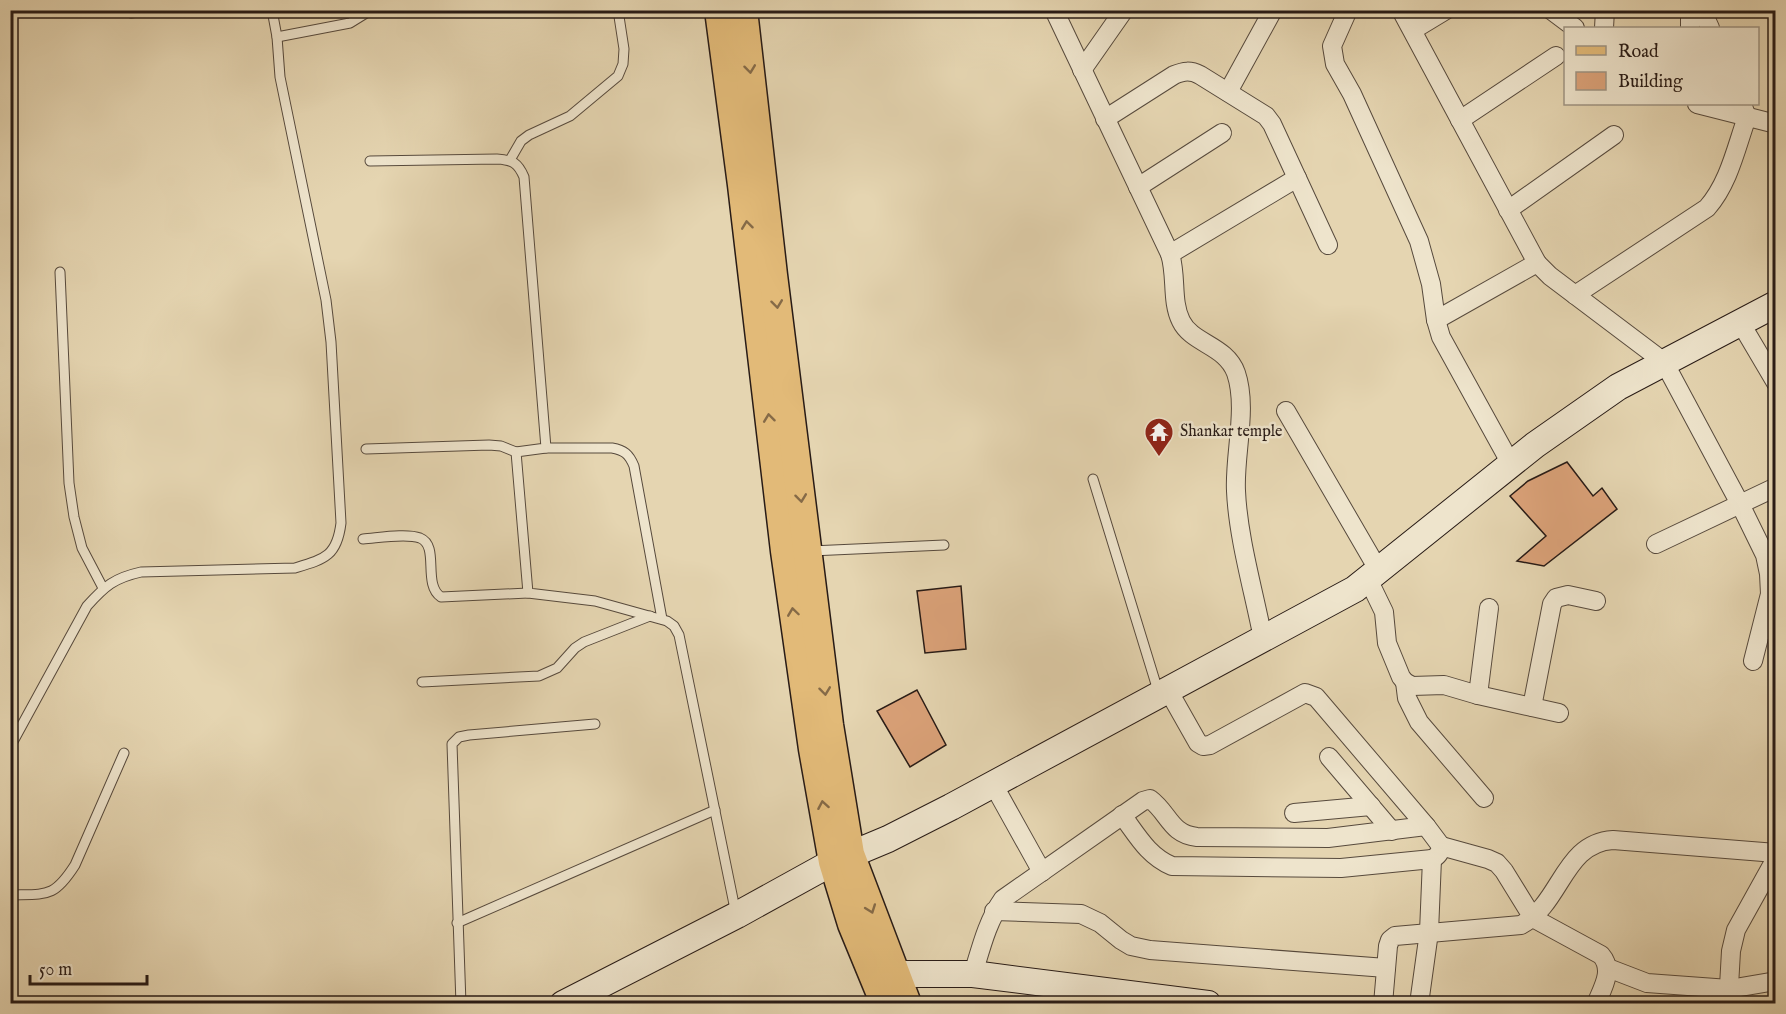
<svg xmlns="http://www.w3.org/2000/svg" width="1786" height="1014" font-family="'IM FELL English',serif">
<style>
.building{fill:#dba279;stroke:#281b16;stroke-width:1.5}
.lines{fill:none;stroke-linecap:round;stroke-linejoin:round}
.lane-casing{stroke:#574a3d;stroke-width:11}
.street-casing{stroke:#574a3d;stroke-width:20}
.secondary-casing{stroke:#281b16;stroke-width:28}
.primary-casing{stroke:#281b16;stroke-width:31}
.lane{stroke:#eee4cc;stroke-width:9}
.street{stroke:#eee4cc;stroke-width:18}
.secondary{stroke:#eee4cc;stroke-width:26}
.primary{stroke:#e2ba78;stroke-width:28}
.oneway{stroke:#856a47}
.labels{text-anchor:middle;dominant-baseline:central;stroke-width:5;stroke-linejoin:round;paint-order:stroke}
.poi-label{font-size:16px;fill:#281b16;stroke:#eee4cc;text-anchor:start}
</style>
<rect width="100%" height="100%" fill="#e5d5b1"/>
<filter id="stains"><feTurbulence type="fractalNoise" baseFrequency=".00333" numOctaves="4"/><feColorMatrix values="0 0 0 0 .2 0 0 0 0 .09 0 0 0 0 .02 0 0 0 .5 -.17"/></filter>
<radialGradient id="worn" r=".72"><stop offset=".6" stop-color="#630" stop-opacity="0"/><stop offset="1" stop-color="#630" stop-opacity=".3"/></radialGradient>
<g class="building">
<polygon points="1567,462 1593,496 1602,488 1617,509 1544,566 1517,561 1546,536 1510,496 1528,481"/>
<polygon points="961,586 966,649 925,653 917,591"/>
<polygon points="917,690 946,745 910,767 877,711"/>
</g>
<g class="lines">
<g class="lane-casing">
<g id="lane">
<polyline points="810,10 823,10"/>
<polyline points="131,13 151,10"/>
<polyline points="277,37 350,23 371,10"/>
<polyline points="510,160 521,141 529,135 570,116 618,76 623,64 624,49 618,10"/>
<path d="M370,161L497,159C513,160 518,163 524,177L546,448L516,452L528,593L595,601L667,621L674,626L679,635L736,914"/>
<polyline points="60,272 69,483 74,517 82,548 103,588"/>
<path d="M546,448H612C624,450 629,454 634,466L662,619"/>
<polyline points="366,449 489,445 501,446 516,452"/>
<polyline points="1093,479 1159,694"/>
<path d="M363,539C378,538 406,533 420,538C440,546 422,584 441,597L528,593"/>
<polyline points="811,551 944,545"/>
<polyline points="422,682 539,676 557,668 575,648 584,642 650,616"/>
<path d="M10,747L87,606C105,586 114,578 141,572L295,568C325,559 337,556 341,523L331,342L326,300L280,77L277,37L272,10"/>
<path d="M10,895C47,894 54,898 75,865L124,753"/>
<polyline points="457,923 715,810"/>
<polyline points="461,1004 452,744 459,737 469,735 595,724"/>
</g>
</g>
<g class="street-casing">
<g id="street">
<path d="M1054,10L1170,254C1177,276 1171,301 1181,321C1192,344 1226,345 1236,373C1248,408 1234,455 1236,491C1238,538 1254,592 1263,639"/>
<polyline points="1348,10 1332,46 1335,64 1352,94 1419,241 1431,284 1436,320 1441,337 1511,464"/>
<polyline points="1401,10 1537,263"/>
<polyline points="1551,10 1575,28"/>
<polyline points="1690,10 1690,28"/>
<polyline points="1702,10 1710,28"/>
<polyline points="1604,28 1605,10"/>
<polyline points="1413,30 1446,10"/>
<polyline points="1082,70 1124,10"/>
<polyline points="1228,92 1273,10"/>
<polyline points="1697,104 1776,124"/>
<path d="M1105,119L1174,75C1184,71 1190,70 1200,75L1266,116L1272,124L1328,245"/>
<polyline points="1460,120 1556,56"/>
<polyline points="1138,187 1222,133"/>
<polyline points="1508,210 1614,135"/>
<polyline points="1170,254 1297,178"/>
<path d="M1575,295L1707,208C1729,183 1736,148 1747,117L1742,104"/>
<polyline points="1436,320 1537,263 1550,276 1664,362 1739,502 1765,555 1769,574 1770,594 1753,661"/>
<polyline points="1740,322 1776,383"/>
<polyline points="1286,411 1379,571"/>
<polyline points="1656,544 1776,487"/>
<polyline points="1368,579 1384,612 1387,643 1401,677 1405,682 1412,686 1444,685 1478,695 1559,713"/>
<polyline points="1405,682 1407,698 1419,722 1484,798"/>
<polyline points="1478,695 1489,608"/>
<polyline points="1532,707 1552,604 1556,598 1568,595 1596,601"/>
<polyline points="1329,757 1392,831"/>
<polyline points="993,784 1042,872"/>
<polyline points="1294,813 1371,806"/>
<path d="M1122,815C1137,835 1148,856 1172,866L1341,868L1432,859C1438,856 1440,853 1441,846L1426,826L1316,697L1305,693L1210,745L1203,746L1198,743L1168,690"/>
<path d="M1441,846L1488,859L1497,863L1504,871L1533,918L1601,955C1614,970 1603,987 1596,1004"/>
<polyline points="994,911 1081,914 1100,923 1121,940 1131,946 1150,950 1386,968"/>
<polyline points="1608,968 1647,983 1729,989 1776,981"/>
<path d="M973,974C981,948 987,922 1003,899L1143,801L1150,799C1169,813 1170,834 1197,837L1328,838L1426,826"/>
<path d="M1383,1004L1388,946L1390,940L1395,936L1521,925C1562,903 1563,843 1613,840L1776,853"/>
<polyline points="1419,1004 1429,932 1432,859"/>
<polyline points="1728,1004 1731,951 1736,930 1776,858"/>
</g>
</g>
<g class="secondary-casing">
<g id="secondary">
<polyline points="876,974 973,974 1208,1004"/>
<polyline points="563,1004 737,915 833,862 888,839 951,807 1355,589 1535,445 1618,387 1776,304"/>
</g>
</g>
<g class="primary-casing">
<g id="primary">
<polyline points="719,10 742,185 785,551 813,749 833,862 852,924 885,1004"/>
<polyline points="743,10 773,275 829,725 850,854 907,1004"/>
</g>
</g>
<use href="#lane" class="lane"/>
<use href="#street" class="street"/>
<use href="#secondary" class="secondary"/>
<use href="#primary" class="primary"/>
</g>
<defs><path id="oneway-chevron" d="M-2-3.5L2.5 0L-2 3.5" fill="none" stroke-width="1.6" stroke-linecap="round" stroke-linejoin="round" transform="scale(1.5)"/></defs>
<g class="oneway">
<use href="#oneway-chevron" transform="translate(750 69) rotate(83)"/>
<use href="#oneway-chevron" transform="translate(747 225) rotate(-97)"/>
<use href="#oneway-chevron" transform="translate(777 304) rotate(83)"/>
<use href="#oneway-chevron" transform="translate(769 418) rotate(-97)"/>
<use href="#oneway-chevron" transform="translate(801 498) rotate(83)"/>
<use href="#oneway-chevron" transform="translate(793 612) rotate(-98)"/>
<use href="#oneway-chevron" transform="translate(825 691) rotate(83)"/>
<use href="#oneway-chevron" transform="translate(823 805) rotate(-100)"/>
<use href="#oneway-chevron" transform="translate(871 909) rotate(70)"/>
</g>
<defs>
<g id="temple-pin" transform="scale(1.5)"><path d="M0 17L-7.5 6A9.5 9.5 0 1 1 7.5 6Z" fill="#8f2418" stroke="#eee4cc"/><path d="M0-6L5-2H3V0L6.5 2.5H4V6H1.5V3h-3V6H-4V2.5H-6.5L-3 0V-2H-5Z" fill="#fff"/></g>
</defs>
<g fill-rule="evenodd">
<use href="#temple-pin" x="1159" y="432"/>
</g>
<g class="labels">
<g class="poi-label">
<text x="1180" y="432">Shankar temple</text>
</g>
</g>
<rect width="1786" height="1014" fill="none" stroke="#e5d5b1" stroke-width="36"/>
<rect x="12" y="12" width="1762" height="990" fill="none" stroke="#281b16" stroke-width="3"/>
<rect x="18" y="18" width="1750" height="978" fill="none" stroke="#281b16" stroke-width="1.5"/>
<rect x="1564" y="27" width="195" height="78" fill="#eee4cc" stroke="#9f9483" stroke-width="1.5"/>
<rect x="1576" y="46" width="30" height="9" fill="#e2ba78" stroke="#9f9483" stroke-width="1.5"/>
<text x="1618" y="57" font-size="18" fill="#281b16">Road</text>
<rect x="1576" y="72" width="30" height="18" fill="#dba279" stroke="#9f9483" stroke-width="1.5"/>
<text x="1618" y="87" font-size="18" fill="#281b16">Building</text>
<path d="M30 975v9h117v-9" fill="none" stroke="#281b16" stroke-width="3"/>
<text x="39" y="975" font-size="18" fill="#281b16" stroke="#eee4cc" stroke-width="4.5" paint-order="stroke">50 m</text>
<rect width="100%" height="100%" filter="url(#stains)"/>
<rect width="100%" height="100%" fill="url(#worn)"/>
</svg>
